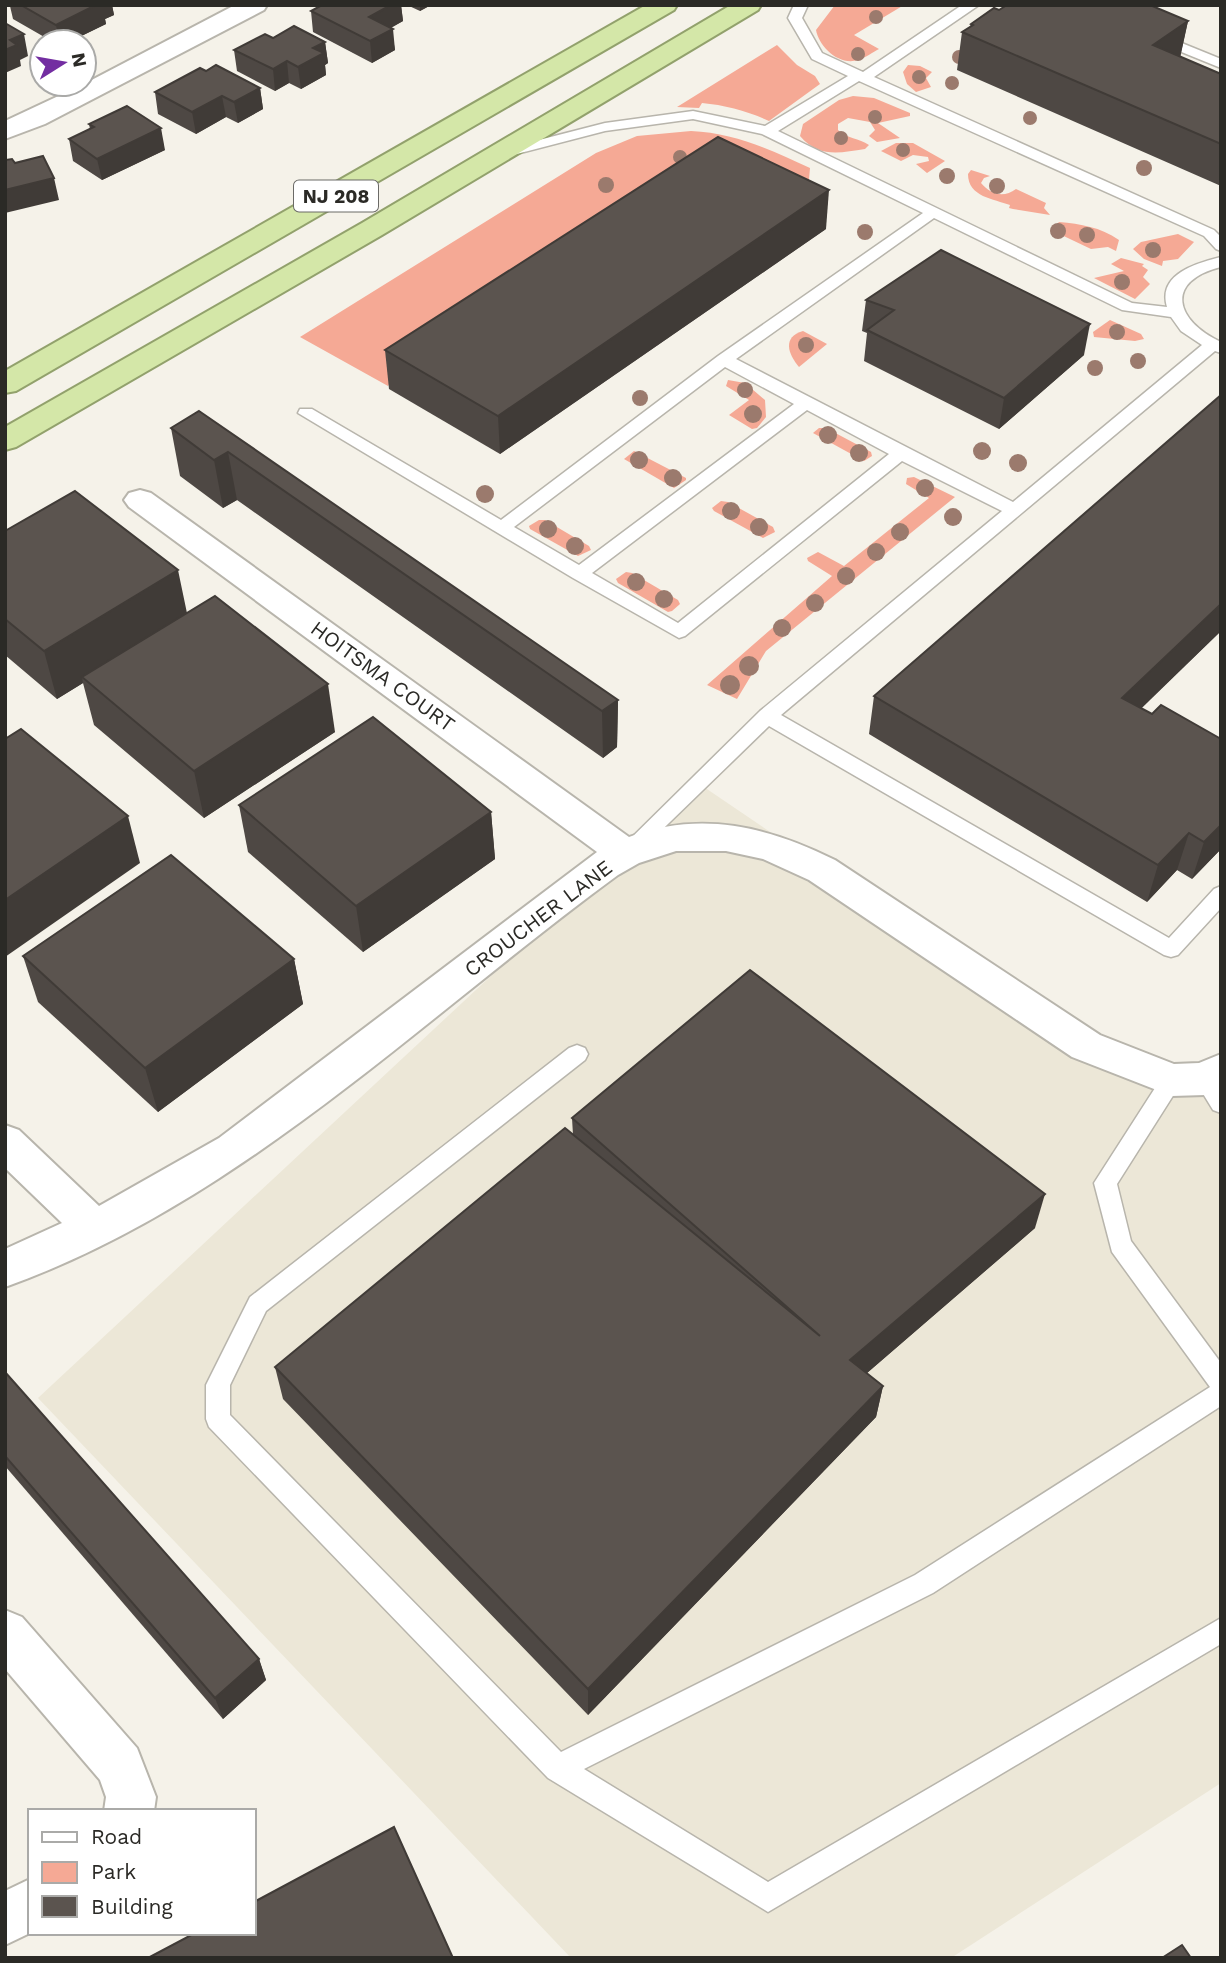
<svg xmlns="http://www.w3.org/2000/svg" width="1226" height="1963" font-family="'Work Sans',sans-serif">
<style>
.built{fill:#ece7d7}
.green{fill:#f5a995}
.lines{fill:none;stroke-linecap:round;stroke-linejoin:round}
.service-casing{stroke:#b8b5ac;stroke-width:3}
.minor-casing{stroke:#b8b5ac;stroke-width:4}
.trunk-casing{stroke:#92a16c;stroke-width:4}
.service{fill:#fff;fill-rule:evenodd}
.minor{fill:#fff;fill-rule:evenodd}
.trunk{fill:#d4e7a8;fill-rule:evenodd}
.tree{fill:#9b7a6d}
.wall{fill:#4e4844}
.shaded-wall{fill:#403b37}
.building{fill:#5b544f;stroke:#403b37;stroke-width:2}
.labels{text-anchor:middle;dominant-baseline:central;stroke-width:7;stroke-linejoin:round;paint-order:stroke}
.shield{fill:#fff;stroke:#6b6a67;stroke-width:2}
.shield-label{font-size:19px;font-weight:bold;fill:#2b2a26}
.street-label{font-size:21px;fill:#2b2a26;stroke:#fff}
</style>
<rect width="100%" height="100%" fill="#f5f2e9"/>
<polygon class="built" points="698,783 1086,1046 1172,1080 1221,1062 1221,1783 951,1958 571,1958 38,1398"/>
<g class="green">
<path d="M835,5H904L854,35L879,49C873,52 865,58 858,60C839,66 819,47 816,30Z"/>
<path d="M777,45L797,65L815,76L820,84L769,121C750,112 725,105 702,103L699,108L677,107Z"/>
<polygon points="908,65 920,66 932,72 926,78 931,87 916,92 907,84 903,72"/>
<path d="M853,96L874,98L910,113V116L878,123L900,138L877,142L869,136L875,130L870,122L848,118L838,124V130C847,139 859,138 869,145L865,149C839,153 819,158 800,136L803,124L839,100Z"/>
<path d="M691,131C735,133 771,150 810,168L808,191L395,373L388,386L300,337L596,153L637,136Z"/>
<polygon points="896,143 913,143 945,161 927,173 916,164 929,161 928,157 913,155 901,161 881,151"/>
<path d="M971,170L990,176L984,178L981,183C991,195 1004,198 1016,189L1046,203L1044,208L1050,215L1013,209L1009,208L1010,205C994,199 968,197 968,174Z"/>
<path d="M1059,222C1081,224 1100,227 1119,240L1116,251L1108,247L1091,249L1051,230Z"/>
<polygon points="1178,234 1194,242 1178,259 1163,261 1162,266 1144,259 1133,249 1141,242"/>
<polygon points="1121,258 1144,264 1142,266 1148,270 1143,277 1150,284 1135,299 1094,278 1124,271 1111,264"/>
<polygon points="1110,320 1141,334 1144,339 1135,341 1094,337 1093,332"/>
<path d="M803,331L827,344L799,367C788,354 782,337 803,331Z"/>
<polygon points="728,380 745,383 765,400 766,417 757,428 752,429 729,415 749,400 726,386"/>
<polygon points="819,428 826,428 871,452 872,456 864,461 813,433"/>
<polygon points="634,451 686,478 686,480 674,488 624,459"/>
<polygon points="914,477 955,497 766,651 737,699 707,685 832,576 808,561 807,558 818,552 844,566 929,498 906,484 907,478"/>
<polygon points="721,501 728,502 773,527 775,532 763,538 714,511 712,508"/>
<polygon points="539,520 545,520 589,546 591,550 578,556 530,529 529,526"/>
<polygon points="626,572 632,573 678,600 680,604 672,611 668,612 618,583 616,579"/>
</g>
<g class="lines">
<g class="service-casing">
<g id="service">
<path d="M794,5H808L802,18L822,53L863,72L962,5H979L874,77L1214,230L1221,237V251L1216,249L1204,236L859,81L778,131L1132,303L1167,307C1157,274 1197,263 1221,257V267C1164,281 1175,321 1221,342V353L1215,351L781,715L1169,938L1214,889L1221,886V908L1178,955L1171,957L1164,955L769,726L636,855L629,858L622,855L619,850L760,711L1002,511L902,461L685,636L679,638L573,578L298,413L300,409H312L501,520L718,356L923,213L762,134L693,119L605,131L501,158L494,154L496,151L605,123L693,111L765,126L848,76L812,59L788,18ZM934,218L1122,310L1171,317L1181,331L1202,345L1013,502L736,359ZM725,367L794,404L579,565L514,527ZM807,410L889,454L678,623L592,573Z"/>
<polygon points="1157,33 1221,59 1221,68 1152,40 1152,34"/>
<polygon points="577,1045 585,1048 588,1054 585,1060 266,1311 230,1385 230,1415 561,1752 915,1575 1210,1387 1112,1252 1094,1183 1164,1074 1172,1071 1180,1074 1183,1080 1117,1184 1131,1241 1221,1363 1221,1406 933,1593 584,1769 768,1882 1221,1618 1221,1644 768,1912 548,1778 209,1427 206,1419 206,1385 250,1297 569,1048"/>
<path d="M1205,1070C1224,1077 1221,1096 1221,1113L1213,1110L1194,1079L1197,1073Z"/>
</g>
</g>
<g class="minor-casing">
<g id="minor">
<polygon points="235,5 267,5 264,10 45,124 5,139 5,121 84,84"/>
<path d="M140,490L151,493L629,837C701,810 769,827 835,860L1100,1035L1174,1064L1199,1063L1221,1054V1090L1205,1095L1172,1096L1072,1057L809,880L763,859L726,851H676L639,863L618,875C421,1019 238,1204 5,1287V1249L62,1223L5,1168V1125L19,1130L99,1206L219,1138L597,852L129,507L124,500L129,493Z"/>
<polygon points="5,1610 22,1617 137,1748 156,1797 154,1811 104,1811 106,1797 100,1780 5,1669"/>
<polygon points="30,1879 30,1933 5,1945 5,1891"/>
</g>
</g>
<g class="trunk-casing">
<g id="trunk">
<polygon points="646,5 677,5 674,10 16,391 5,393 5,371"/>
<polygon points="731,5 761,5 758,10 382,235 16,447 5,450 5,427 362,223"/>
</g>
</g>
<use href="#service" class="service"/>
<use href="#minor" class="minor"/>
<use href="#trunk" class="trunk"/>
</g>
<g class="tree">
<circle cx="876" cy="17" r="7"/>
<circle cx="858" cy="54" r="7"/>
<circle cx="959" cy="57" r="7"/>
<circle cx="919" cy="77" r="7"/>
<circle cx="952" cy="83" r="7"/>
<circle cx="875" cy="117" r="7"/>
<circle cx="1030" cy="118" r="7"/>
<circle cx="841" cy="138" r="7"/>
<circle cx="903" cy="150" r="7"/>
<circle cx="680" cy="157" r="7"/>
<circle cx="1144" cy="168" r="8"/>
<circle cx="947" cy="176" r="8"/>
<circle cx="606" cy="185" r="8"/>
<circle cx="997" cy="186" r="8"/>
<circle cx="1058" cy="231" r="8"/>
<circle cx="865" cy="232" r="8"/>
<circle cx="1087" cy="235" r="8"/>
<circle cx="1153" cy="250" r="8"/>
<circle cx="1122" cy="282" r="8"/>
<circle cx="1117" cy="332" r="8"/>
<circle cx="806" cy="345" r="8"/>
<circle cx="1138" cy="361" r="8"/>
<circle cx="1095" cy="368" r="8"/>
<circle cx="745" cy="390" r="8"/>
<circle cx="640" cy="398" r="8"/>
<circle cx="753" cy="414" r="9"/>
<circle cx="828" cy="435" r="9"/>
<circle cx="982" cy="451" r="9"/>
<circle cx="859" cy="453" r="9"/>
<circle cx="639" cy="460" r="9"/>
<circle cx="1018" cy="463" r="9"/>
<circle cx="673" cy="478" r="9"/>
<circle cx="925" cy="488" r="9"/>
<circle cx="485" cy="494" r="9"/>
<circle cx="731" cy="511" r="9"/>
<circle cx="953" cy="517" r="9"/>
<circle cx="759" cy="527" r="9"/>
<circle cx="548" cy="529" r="9"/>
<circle cx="900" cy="532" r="9"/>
<circle cx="575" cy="546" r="9"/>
<circle cx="876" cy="552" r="9"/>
<circle cx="846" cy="576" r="9"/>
<circle cx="636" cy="582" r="9"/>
<circle cx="664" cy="599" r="9"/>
<circle cx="815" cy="603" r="9"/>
<circle cx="782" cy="628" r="9"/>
<circle cx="749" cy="666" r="10"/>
<circle cx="730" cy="685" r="10"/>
</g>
<g class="wall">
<polygon points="8,5 112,5 114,15 105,19 106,24 69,42 53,42 13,19 10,6"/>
<polygon points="322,5 401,5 403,21 391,28 395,50 372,63 313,32 311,11"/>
<polygon points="407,5 431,5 420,11"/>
<polygon points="999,10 1188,21 1180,57 1221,74 1221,186 957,70 962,32 970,27 971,24"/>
<polygon points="273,38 325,42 328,63 325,65 326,75 301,89 289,83 275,91 237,71 234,50"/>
<polygon points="206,71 260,88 263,109 238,123 226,117 196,134 158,114 155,92"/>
<polygon points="89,124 165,150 102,180 73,161 69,139 90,129"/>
<polygon points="826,229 500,454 389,389 385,350"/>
<polygon points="866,300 1084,355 999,429 864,361 867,333 862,331"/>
<polygon points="199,411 618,700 617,747 603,758 237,500 223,508 180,476 171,428"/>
<polygon points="5,531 187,613 335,732 204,818 94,725 83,683 57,699 5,655"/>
<polygon points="1221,631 1141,708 1152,714 1221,739 1221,849 1192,879 1177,870 1147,902 869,734 874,696"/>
<polygon points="239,805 491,812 495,859 363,952 248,852"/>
<polygon points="23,956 294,959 303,1004 158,1112 38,1002"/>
<polygon points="572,1118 1035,1228 867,1373 883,1386 876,1417 588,1715 283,1399 275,1367 573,1135"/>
<polygon points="5,1372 259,1659 266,1680 223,1719 5,1466"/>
</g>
<g class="shaded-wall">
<polygon points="96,5 112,5 114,15 105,19 106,24 69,42 59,42 56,25"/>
<polygon points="391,5 401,5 403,21 371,38 369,17"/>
<polygon points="420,5 431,5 420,11"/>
<polygon points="1188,21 1180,58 1153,45"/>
<polygon points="393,29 395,50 372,63 370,41"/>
<polygon points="24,34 28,56 20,60 21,66 5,73 5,50 10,40"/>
<polygon points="325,42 328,63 325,65 326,75 301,89 298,67 313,48"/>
<polygon points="287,61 289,83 275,91 273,69"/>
<polygon points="260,88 263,109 238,123 234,102"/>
<polygon points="222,96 226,117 196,134 192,112"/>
<polygon points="161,128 165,150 102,180 97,159"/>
<polygon points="54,178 59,200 5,213 5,190"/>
<polygon points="829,190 826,229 500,454 498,416"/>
<polygon points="1090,324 1084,355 999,429 1004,398"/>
<polygon points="228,452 237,500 223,508 214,460"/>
<polygon points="178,570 188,618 82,677 83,683 57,699 44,651"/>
<polygon points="1221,604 1221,631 1113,736 1122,698"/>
<polygon points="328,684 335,732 204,818 194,771"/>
<polygon points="618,700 617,747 603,758 602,711"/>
<polygon points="491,812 495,859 363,952 356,906"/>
<polygon points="128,816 140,863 5,957 5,900"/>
<polygon points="1221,825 1221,849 1192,879 1204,842"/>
<polygon points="1189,833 1177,870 1147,902 1158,865"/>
<polygon points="294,959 303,1004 158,1112 145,1068"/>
<polygon points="1045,1194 1035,1228 845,1392 850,1360"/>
<polygon points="883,1386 876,1417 588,1715 588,1689"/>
<polygon points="259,1659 266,1680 223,1719 215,1698"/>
</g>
<g class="building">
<polygon points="21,5 96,5 56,25"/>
<polygon points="322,5 391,5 369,17 393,29 370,41 311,11"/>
<polygon points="1007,5 1150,5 1188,21 1153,45 1221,74 1221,144 962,32 973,25 971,24 994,8 999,10"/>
<polygon points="5,23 24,34 10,40 17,45 5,50"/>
<polygon points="294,26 325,42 313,48 324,53 298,67 287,61 273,69 234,50 265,34 273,38"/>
<polygon points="216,65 260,88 234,102 222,96 192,112 155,92 200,68 206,71"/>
<polygon points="127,106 161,128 97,159 69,139 94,127 89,124"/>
<polygon points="718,137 829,190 498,416 385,350"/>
<polygon points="43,156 54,178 5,190 5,160 12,159 15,163"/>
<polygon points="941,250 1090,324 1004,398 867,330 894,310 866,300"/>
<polygon points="1221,395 1221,604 1122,698 1152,714 1161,705 1221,739 1221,825 1204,842 1189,833 1158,865 874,696"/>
<polygon points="199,411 618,700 602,711 228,452 214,460 171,428"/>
<polygon points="75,491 178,570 44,651 5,619 5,531"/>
<polygon points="215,596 328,684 194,771 82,677"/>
<polygon points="373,717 491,812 356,906 239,805"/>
<polygon points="21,729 128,816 5,900 5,739"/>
<polygon points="171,855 294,959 145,1068 23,956"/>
<polygon points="750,970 1045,1194 850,1360 883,1386 588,1689 275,1367 565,1128 820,1336 572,1118"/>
<polygon points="5,1372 259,1659 215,1698 5,1456"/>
<polygon points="394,1827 453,1958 148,1958 195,1933 254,1933 254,1902"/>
<polygon points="1182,1945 1191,1958 1162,1958"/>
</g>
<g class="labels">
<rect class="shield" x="294" y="180.5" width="84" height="31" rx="5"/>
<g class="shield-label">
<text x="336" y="196">NJ 208</text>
</g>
<g class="street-label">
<text transform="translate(383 676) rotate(36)">HOITSMA COURT</text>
<text transform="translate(538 918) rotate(-37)">CROUCHER LANE</text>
</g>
</g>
<rect width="1226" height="1963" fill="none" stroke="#2b2a26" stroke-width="14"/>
<rect x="28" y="1809" width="228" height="126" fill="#ffffff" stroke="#aaaaa8" stroke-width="2"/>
<rect x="42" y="1832" width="35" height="10" fill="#ffffff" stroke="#aaaaa8" stroke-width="2"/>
<text x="91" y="1844" font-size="21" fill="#2b2a26">Road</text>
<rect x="42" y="1862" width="35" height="21" fill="#f5a995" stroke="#aaaaa8" stroke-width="2"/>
<text x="91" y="1879" font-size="21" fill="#2b2a26">Park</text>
<rect x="42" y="1896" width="35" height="21" fill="#5b544f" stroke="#aaaaa8" stroke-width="2"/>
<text x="91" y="1914" font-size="21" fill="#2b2a26">Building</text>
<g transform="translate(63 63) rotate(79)"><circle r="33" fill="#ffffff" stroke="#aaaaa8" stroke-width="2"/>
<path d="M0-5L12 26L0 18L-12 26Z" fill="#732da1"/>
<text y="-10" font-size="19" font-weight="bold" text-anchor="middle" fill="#2b2a26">N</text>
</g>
</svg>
